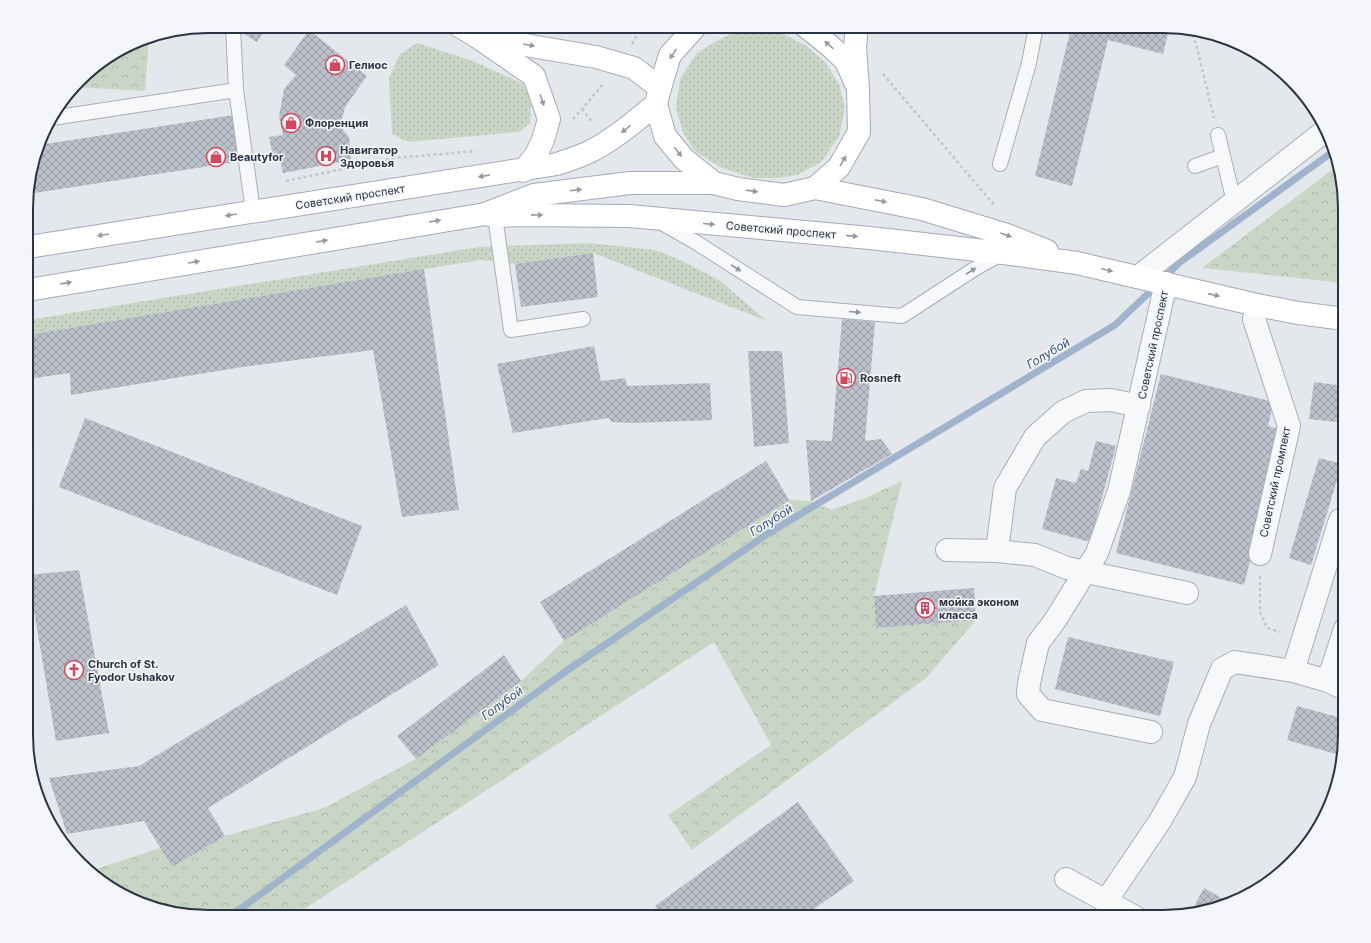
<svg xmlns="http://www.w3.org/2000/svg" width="1371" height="943" font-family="Inter,sans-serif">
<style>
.grass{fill:url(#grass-dots)}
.forest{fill:url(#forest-crowns)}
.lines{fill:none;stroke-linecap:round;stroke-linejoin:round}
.stream{stroke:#9fb4cc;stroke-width:7}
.building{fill:url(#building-cross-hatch)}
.lane-casing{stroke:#a9aeb7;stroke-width:16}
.street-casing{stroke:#a9aeb7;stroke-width:24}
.secondary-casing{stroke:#a9aeb7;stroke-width:24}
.primary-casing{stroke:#a3abb8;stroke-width:24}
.path{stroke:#c2c5cb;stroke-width:2.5;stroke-dasharray:3 3;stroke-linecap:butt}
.lane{stroke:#f7f8fa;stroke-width:14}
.street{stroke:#f7f8fa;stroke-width:22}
.secondary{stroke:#fff;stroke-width:22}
.primary{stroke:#fff;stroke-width:22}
.oneway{fill:#959aa2}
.oneway2{fill:#9196a0}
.labels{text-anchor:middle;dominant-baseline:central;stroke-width:3;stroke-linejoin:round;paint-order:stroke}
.poi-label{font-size:11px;font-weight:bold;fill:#2b3445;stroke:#f4f6f9;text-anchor:start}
.street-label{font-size:11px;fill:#2b3445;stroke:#f4f6f9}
.water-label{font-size:12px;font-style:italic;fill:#34527a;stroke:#f4f6f9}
.rim{fill:none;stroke:#2b3445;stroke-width:2}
</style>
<defs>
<pattern id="grass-dots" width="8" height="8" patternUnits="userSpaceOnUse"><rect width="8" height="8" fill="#c9d6c5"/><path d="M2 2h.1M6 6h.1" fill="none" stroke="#adb8ab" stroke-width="1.8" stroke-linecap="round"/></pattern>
<pattern id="forest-crowns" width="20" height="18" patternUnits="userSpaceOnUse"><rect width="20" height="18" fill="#c9d6c5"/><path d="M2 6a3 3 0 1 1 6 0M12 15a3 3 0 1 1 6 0" fill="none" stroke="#adb8ab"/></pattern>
<pattern id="building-cross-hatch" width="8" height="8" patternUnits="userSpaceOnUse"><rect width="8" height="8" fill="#bbc0ca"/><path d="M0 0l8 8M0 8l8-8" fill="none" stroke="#989da6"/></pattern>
</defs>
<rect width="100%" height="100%" fill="#e4e7ec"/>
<g class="grass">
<polygon points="772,28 805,45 825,62 839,84 845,107 839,137 821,162 797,175 775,178 754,178 722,168 696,152 683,133 676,108 680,79 697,53 720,39 742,29"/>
<polygon points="417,43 473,61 523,84 531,101 530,123 519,132 409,142 392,134 389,78 400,54"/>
<polygon points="589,243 655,250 680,260 719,280 767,321 593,253 515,264 480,260 28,335 28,320 479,247"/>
</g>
<g class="forest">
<polygon points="149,38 145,91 76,87 88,71 139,40"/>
<polygon points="1336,167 1345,197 1345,283 1202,268"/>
<polygon points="902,481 874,596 876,628 976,620 926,678 692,850 668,815 771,745 714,642 292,917 197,917 150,907 98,879 90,871 160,848 172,867 225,836 324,808 416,759 521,681 564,641 789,500 811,501 831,510 865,498"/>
</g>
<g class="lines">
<g class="stream">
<polyline points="1164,278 1179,263 1331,153"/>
<polyline points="227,917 243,907 562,674 769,533 1115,325 1156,286"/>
</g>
</g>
<g class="building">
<polygon points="244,26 267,26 257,42 241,32"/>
<polygon points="1066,26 1170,26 1163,54 1108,40 1072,186 1035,176 1071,28"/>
<polygon points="309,30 367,76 345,107 340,126 349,137 351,160 283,173 279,155 273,156 269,137 283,135 279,116 284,89 296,75 284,65"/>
<polygon points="234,115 242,161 28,194 28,185 39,145"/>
<polygon points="593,253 598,297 521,307 515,264"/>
<polygon points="424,269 459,510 402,517 373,350 242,367 71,395 70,373 28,379 28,335"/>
<polygon points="842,319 875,322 865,441 881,439 892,454 811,501 806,440 832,441"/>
<polygon points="594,346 601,381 625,378 627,386 710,383 712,420 633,423 612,422 608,418 513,433 497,364"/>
<polygon points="748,351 782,351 789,443 754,447"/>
<polygon points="1161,374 1274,402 1268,426 1283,430 1244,585 1116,553"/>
<polygon points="1314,382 1345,386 1345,423 1309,419"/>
<polygon points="85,418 362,526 337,595 59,487"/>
<polygon points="1096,441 1116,446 1090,542 1042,529 1056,478 1076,483 1081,469 1088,471"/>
<polygon points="1319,458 1342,464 1311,565 1289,558"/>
<polygon points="766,461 789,500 564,641 540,602"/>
<polygon points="79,570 109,733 56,741 28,575"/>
<polygon points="974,588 976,620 876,628 874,596"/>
<polygon points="406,605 439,665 208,808 225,836 172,867 144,821 67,834 49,778 139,766"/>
<polygon points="1068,637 1174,662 1160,716 1055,689"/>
<polygon points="504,655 521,681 416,759 397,736"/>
<polygon points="1297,706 1345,719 1345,746 1343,756 1287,740"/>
<polygon points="1338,781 1335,793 1307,845 1295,856"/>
<polygon points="798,802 854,881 802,917 662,917 655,906"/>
<polygon points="1204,888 1228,902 1192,910"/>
</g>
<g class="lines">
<g class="lane-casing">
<g id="lane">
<polyline points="233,26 236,90 253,211"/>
<polyline points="52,118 236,90"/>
<polyline points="1218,135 1234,202"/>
<polyline points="1000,164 1029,63 1036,26"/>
<polyline points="1195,166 1223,156"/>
<polyline points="495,216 511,330 583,319"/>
<polyline points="660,222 697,243 797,307 902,316 976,268 1003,253"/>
</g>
</g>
<g class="street-casing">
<g id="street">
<polyline points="1138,277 1325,131"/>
<polyline points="1257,305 1254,319 1289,426 1260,554"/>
<polyline points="947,550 997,551 1005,488 1035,437 1063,412 1086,401 1111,400 1139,406"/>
<polyline points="997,551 1035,555 1067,568 1187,593"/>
<polyline points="1293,671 1340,520"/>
<polyline points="1328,681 1345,629"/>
<polyline points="1151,732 1042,710 1028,694 1029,683 1038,643 1054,622 1097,553 1119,491 1166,283"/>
<polyline points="1066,879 1135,917"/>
<polyline points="1106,901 1160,821 1185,777 1199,724 1222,669 1235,662 1293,671 1328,681 1345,689"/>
</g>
</g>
<g class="secondary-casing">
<g id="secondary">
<polyline points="459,26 476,36 534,76 549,119 543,140 536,155 523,171"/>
<polyline points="484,38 596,57 634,68 660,88"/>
</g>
</g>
<g class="primary-casing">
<g id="primary">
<polyline points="696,26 670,55 660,88 656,104 665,136 684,159 714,183 738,189 784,195 815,188 839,167 859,132 858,88 855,47 857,26"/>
<polyline points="805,26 829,45 846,61 855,82"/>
<polyline points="815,188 922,209 1007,235 1047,251"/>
<polyline points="485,214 495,216 524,215 629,216 870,238 1003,253 1077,263 1257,305 1298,313 1345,319"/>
<path d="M28,247L557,164C568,160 579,157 589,152C614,140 635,121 656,104"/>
<polyline points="28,290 485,214 534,195 630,183 714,183"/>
</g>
</g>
<g class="path">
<polyline points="1190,29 1196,44 1214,118"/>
<polyline points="632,44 642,26"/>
<polyline points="883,74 995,206"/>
<polyline points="582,109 593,123"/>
<polyline points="573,119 582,109 603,84"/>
<polyline points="286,181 395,158 476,151"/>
<polyline points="1260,576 1260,612 1267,628 1280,632"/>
</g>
<use href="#lane" class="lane"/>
<use href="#street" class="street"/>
<use href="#secondary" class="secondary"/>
<use href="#primary" class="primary"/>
</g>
<defs><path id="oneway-solid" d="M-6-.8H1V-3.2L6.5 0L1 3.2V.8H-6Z"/></defs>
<g class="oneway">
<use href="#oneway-solid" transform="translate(529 45) rotate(10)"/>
<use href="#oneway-solid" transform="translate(829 45) rotate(-139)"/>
<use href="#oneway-solid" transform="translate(673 54) rotate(123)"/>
<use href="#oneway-solid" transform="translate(542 100) rotate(71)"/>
<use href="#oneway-solid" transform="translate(626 129) rotate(142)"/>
<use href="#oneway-solid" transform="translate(678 152) rotate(51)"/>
<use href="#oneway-solid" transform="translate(843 161) rotate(-60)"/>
<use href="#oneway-solid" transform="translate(484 176) rotate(171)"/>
<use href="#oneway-solid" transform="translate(576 190) rotate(-7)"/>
<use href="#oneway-solid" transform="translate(752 191) rotate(8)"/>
<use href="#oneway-solid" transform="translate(881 201) rotate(11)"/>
<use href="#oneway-solid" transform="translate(231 215) rotate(171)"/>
<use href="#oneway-solid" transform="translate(537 215) rotate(1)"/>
<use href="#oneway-solid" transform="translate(435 221) rotate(-9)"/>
<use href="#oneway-solid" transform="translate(709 224) rotate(5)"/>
<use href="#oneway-solid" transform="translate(103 235) rotate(171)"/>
<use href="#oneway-solid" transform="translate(1006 235) rotate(19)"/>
<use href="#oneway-solid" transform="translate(852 236) rotate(5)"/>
<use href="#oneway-solid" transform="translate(322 241) rotate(-9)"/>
<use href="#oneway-solid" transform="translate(194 262) rotate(-9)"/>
<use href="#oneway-solid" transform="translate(1107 270) rotate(14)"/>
<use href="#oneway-solid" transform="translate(66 283) rotate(-9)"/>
<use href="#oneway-solid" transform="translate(1214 295) rotate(13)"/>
</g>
<g class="oneway2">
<use href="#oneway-solid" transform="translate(736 268) rotate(33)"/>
<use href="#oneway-solid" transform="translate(971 271) rotate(-33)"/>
<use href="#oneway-solid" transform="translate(855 312) rotate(5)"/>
</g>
<defs>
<g id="shop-ring" transform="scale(1)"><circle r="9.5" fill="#f4f6f9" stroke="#d1495b" stroke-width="1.5"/><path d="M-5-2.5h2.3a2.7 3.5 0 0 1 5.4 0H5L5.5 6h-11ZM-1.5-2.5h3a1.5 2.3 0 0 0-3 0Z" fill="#d1495b"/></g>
<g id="hospital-ring" transform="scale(1)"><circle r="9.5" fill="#f4f6f9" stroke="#d1495b" stroke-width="1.5"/><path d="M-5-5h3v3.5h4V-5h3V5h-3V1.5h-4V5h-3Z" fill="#d1495b"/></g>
<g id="fuel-ring" transform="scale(1)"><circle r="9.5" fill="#f4f6f9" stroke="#d1495b" stroke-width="1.5"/><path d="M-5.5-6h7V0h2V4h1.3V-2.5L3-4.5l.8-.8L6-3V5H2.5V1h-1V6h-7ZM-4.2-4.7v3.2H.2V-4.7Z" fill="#d1495b"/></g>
<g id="building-ring" transform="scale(1)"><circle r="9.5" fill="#f4f6f9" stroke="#d1495b" stroke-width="1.5"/><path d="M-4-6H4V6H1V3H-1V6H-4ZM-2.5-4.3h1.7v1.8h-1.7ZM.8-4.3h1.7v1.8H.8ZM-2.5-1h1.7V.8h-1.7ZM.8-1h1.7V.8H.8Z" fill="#d1495b"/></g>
<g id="church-ring" transform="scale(1)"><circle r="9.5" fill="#f4f6f9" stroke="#d1495b" stroke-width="1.5"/><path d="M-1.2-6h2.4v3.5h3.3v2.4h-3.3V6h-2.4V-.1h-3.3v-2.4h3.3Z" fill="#d1495b"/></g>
</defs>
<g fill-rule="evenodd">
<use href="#shop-ring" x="335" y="65"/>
<use href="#shop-ring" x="291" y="123"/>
<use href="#hospital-ring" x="326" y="156"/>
<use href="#shop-ring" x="216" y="157"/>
<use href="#fuel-ring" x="846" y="378"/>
<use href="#building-ring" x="925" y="608"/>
<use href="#church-ring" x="74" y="670"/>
</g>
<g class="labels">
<g class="poi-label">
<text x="349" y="65">Гелиос</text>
<text x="305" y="123">Флоренция</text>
<text x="340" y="150">Навигатор<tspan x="340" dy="13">Здоровья</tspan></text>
<text x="230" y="157">Beautyfor</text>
<text x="860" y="378">Rosneft</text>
<text x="939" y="602">мойка эконом<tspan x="939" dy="13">класса</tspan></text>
<text x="88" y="664">Church of St.<tspan x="88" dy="13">Fyodor Ushakov</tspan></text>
</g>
<g class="street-label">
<text transform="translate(350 197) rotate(-9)">Советский проспект</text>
<text transform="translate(781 230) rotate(5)">Советский проспект</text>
<text transform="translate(1153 345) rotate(-78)">Советский проспект</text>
<text transform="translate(1275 482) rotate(-78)">Советский промпект</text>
</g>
<g class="water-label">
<text transform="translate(1048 353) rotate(-31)">Голубой</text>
<text transform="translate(771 520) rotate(-32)">Голубой</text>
<text transform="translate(502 703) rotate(-36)">Голубой</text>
</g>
</g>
<path d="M0 0H1371V943H0ZM208 33H1163A175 175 0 0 1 1338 208V735A175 175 0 0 1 1163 910H208A175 175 0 0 1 33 735V208A175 175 0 0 1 208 33Z" fill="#f4f6f9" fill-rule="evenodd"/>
<path class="rim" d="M208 33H1163A175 175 0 0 1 1338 208V735A175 175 0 0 1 1163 910H208A175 175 0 0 1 33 735V208A175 175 0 0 1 208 33Z"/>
</svg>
